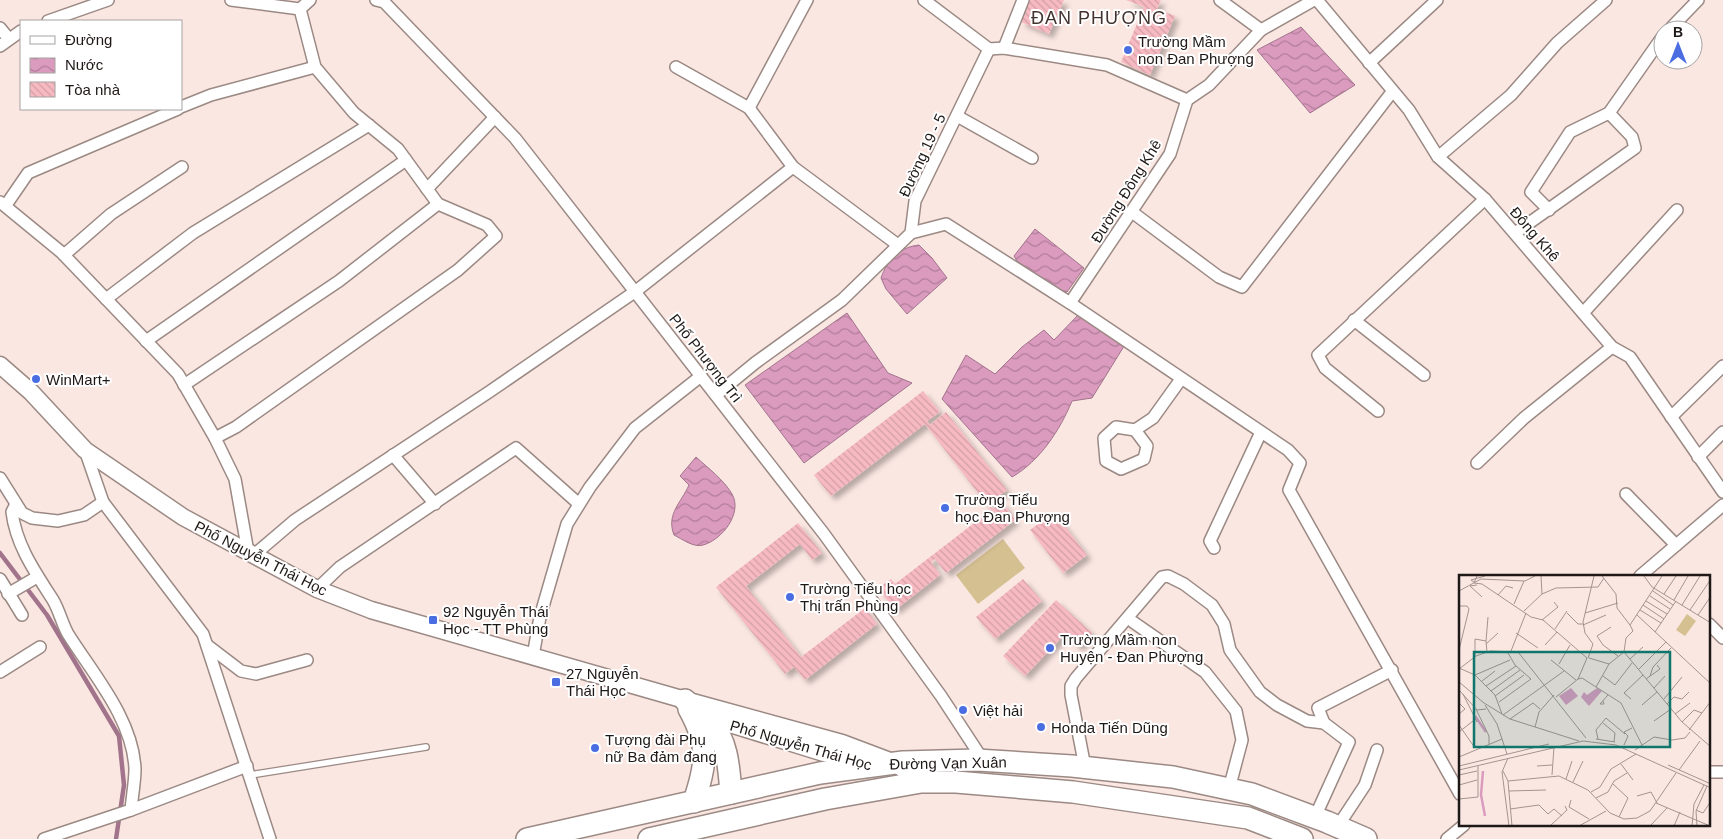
<svg xmlns="http://www.w3.org/2000/svg" width="1723" height="839" font-family="Helvetica,sans-serif">
<style>
.green{fill:#d5c091}
.water{fill:url(#water-waves);stroke:#a2748c}
.lines{fill:none;stroke-linecap:round;stroke-linejoin:round}
.stream{stroke:#a2748c;stroke-width:4.5}
.building{fill:url(#building-back-hatch);filter:url(#shadow)}
.lane-casing{stroke:#9b8984;stroke-width:8}
.street-casing{stroke:#9b8984;stroke-width:14}
.secondary-casing{stroke:#9b8984;stroke-width:19}
.highway-casing{stroke:#9b8984;stroke-width:24}
.lane{stroke:#fff;stroke-width:5.5}
.street{stroke:#fff;stroke-width:11}
.secondary{stroke:#fff;stroke-width:16}
.highway{stroke:#fff;stroke-width:21}
.poi-dot{fill:#4a6ee1;stroke:#fff;stroke-width:2}
.labels{text-anchor:middle;dominant-baseline:central;stroke-width:4;stroke-linejoin:round;paint-order:stroke}
.poi-label{font-size:15px;fill:#1e1816;stroke:#fff;text-anchor:start}
.street-label{font-size:15px;fill:#1e1816;stroke:#fff}
.quarter-label{font-size:18px;letter-spacing:1px;fill:#42332f;stroke:#fff}
.inset-river{fill:none;stroke:#db9bbf;stroke-width:2.5}
.inset-road{fill:none;stroke:#a39490;stroke-width:1}
.view{fill:#0f766e;fill-opacity:0.15;stroke:#0f766e;stroke-width:2.5}
.inset-edge{fill:none;stroke:#1e1816;stroke-width:2.5}
</style>
<defs>
<pattern id="water-waves" width="16" height="10" patternUnits="userSpaceOnUse" patternTransform="scale(1.25)"><rect width="16" height="10" fill="#db9bbf"/><path d="M0 5q4-4 8 0t8 0" fill="none" stroke="#b17d9a"/></pattern>
<pattern id="building-back-hatch" width="6" height="6" patternUnits="userSpaceOnUse" patternTransform="scale(1.25)"><rect width="6" height="6" fill="#f7bac2"/><path d="M-1 5l2 2M0 0l6 6M5-1l2 2" fill="none" stroke="#d39fa6"/></pattern>
<filter id="shadow"><feDropShadow dx="4.5" dy="4.5" stdDeviation="2.5" flood-color="#0004"/></filter>
</defs>
<rect width="100%" height="100%" fill="#fbe7e2"/>
<polygon class="green" points="1003,539 1025,568 978,604 956,575"/>
<g class="water">
<polygon points="1301,27 1355,85 1310,113 1257,50"/>
<polygon points="1035,229 1084,268 1067,292 1059,290 1017,261 1014,256"/>
<path d="M919,245L932,258L947,278L907,314L886,289L881,278C887,260 900,247 919,245Z"/>
<polygon points="847,313 888,373 912,383 804,463 745,385"/>
<path d="M1080,313L1126,343L1092,398L1072,401C1060,430 1040,461 1012,477L942,399L966,355L995,374L1022,347L1044,330L1054,340Z"/>
<path d="M696,457C708,468 724,480 732,494C743,513 722,540 703,545C694,548 682,539 674,535C666,514 681,503 689,485L680,476Z"/>
</g>
<g class="lines">
<polyline class="stream" points="0,553 47,615 119,736 124,785 116,839"/>
</g>
<g class="building">
<polygon points="1030,0 1064,0 1049,34 1021,22"/>
<polygon points="1126,0 1161,0 1157,9 1175,16 1150,75 1121,62 1144,7"/>
<polygon points="923,391 940,412 927,421 930,425 946,412 1007,490 989,503 993,509 1002,502 1015,520 946,573 935,559 931,562 940,575 895,610 878,588 891,579 895,584 991,510 925,424 831,496 814,475"/>
<polygon points="1054,512 1087,555 1063,573 1030,530"/>
<polygon points="798,523 822,553 812,560 800,544 746,586 801,657 865,608 877,624 805,680 794,667 785,674 716,587"/>
<polygon points="1023,579 1042,601 995,639 976,617"/>
<polygon points="1056,600 1092,633 1079,647 1065,634 1025,676 1003,656"/>
</g>
<g class="lines">
<g class="lane-casing">
<polyline id="lane" points="250,775 426,747"/>
</g>
<g class="street-casing">
<g id="street">
<polyline points="231,0 300,9 310,0"/>
<polyline points="376,0 384,2 515,138 824,534 941,696 983,760"/>
<polyline points="924,0 989,49"/>
<polyline points="1220,0 1261,30"/>
<polyline points="1317,0 1409,110 1438,157 1485,199 1612,347 1630,357 1723,492"/>
<polyline points="48,21 108,0"/>
<polyline points="0,28 9,39"/>
<polyline points="1669,30 1698,0"/>
<polyline points="0,46 21,31"/>
<polyline points="1004,48 1023,0"/>
<polyline points="989,49 1004,48 1107,65 1187,100"/>
<polyline points="1369,63 1437,0"/>
<polyline points="676,67 749,108 793,167 898,245"/>
<polyline points="181,107 211,95 315,67"/>
<polyline points="749,108 807,0"/>
<polyline points="957,116 1032,158"/>
<polyline points="1438,157 1511,95 1557,43 1606,0"/>
<polyline points="427,189 495,117"/>
<polyline points="0,202 61,252 178,374 215,438 235,479 248,552"/>
<polyline points="6,205 28,173 178,109"/>
<polyline points="1549,210 1531,192 1570,132 1609,113 1663,36"/>
<polyline points="1132,212 1219,277 1242,287 1392,92"/>
<polyline points="911,233 946,224 1070,303 1288,450 1300,463 1289,490 1460,794"/>
<polyline points="1515,233 1635,148 1632,137 1609,113"/>
<polyline points="64,255 111,214 182,167"/>
<polyline points="106,299 193,233 369,125"/>
<polyline points="1070,303 1170,154 1187,100 1209,85 1261,30 1314,0"/>
<polyline points="1583,313 1677,210"/>
<polyline points="1354,320 1424,375"/>
<polyline points="146,341 406,160"/>
<polyline points="184,385 339,281 438,204"/>
<polyline points="716,395 755,363 842,300 911,233 915,201 989,49"/>
<polyline points="1378,411 1325,368 1318,355 1485,199"/>
<polyline points="1671,417 1723,366"/>
<polyline points="1135,430 1147,446 1144,459 1121,469 1106,461 1104,438 1116,427 1135,430 1153,418 1181,379"/>
<polyline points="215,438 236,427 458,270 496,236 487,225 438,204 398,149 354,113 315,67 300,9"/>
<polyline points="85,450 103,502 203,634 270,839"/>
<polyline points="393,455 435,504"/>
<polyline points="1698,457 1723,432"/>
<polyline points="1477,463 1524,418 1612,347"/>
<polyline points="0,478 22,513 32,518 58,521 84,515 103,502"/>
<polyline points="1626,494 1676,545"/>
<path d="M16,504L12,512C16,545 35,572 53,600C60,612 62,624 68,634C93,674 133,719 135,769C135,782 132,797 131,810"/>
<polyline points="1214,548 1210,541 1261,432"/>
<polyline points="254,555 295,520 489,392 636,291 793,167"/>
<polyline points="1640,576 1723,505"/>
<polyline points="0,579 22,615"/>
<polyline points="317,589 340,567 516,448 579,504"/>
<polyline points="8,594 37,577"/>
<polyline points="1133,622 1205,672 1236,711 1242,740 1229,789"/>
<polyline points="1709,624 1723,638"/>
<polyline points="207,645 241,671 256,674 307,660"/>
<polyline points="533,656 540,617 567,524 590,487 635,428 701,376"/>
<polyline points="0,672 40,647"/>
<polyline points="1085,767 1071,695 1071,686 1076,678 1162,577 1168,576 1184,584 1212,605 1224,624 1230,650 1260,692 1277,705 1307,721 1324,723"/>
<polyline points="1709,772 1723,772"/>
<polyline points="1315,817 1349,742 1324,723 1318,708 1392,670"/>
<polyline points="1338,826 1365,785 1377,750"/>
<polyline points="44,839 131,810 247,766"/>
<polyline points="1447,839 1464,825"/>
</g>
</g>
<g class="secondary-casing">
<g id="secondary">
<polyline points="0,365 31,392 85,450 183,517 317,589 371,610 685,700 842,743 895,763 921,782"/>
<polyline points="714,719 824,753 868,764"/>
</g>
</g>
<g class="highway-casing">
<g id="highway">
<path d="M685,700C693,708 703,715 711,723C728,741 729,770 731,793"/>
<path d="M689,709C710,747 706,763 694,802"/>
<polyline points="527,839 820,773 903,762 977,760 1072,766 1173,777 1252,794 1327,822 1366,839"/>
<polyline points="649,839 825,799 921,782 956,782 1073,792 1248,818 1302,839"/>
</g>
</g>
<use href="#lane" class="lane"/>
<use href="#street" class="street"/>
<use href="#secondary" class="secondary"/>
<use href="#highway" class="highway"/>
</g>
<g class="poi-dot">
<circle cx="1128" cy="50" r="5"/>
<circle cx="36" cy="379" r="5"/>
<circle cx="945" cy="508" r="5"/>
<circle cx="790" cy="597" r="5"/>
<rect x="428" y="615" width="10" height="10" rx="2.5"/>
<circle cx="1050" cy="648" r="5"/>
<rect x="551" y="677" width="10" height="10" rx="2.5"/>
<circle cx="963" cy="710" r="5"/>
<circle cx="1041" cy="727" r="5"/>
<circle cx="595" cy="748" r="5"/>
</g>
<g class="labels">
<g class="poi-label">
<text x="1138" y="41">Trường Mầm<tspan x="1138" dy="17">non Đan Phượng</tspan></text>
<text x="46" y="379">WinMart+</text>
<text x="955" y="499">Trường Tiểu<tspan x="955" dy="17">học Đan Phượng</tspan></text>
<text x="800" y="588">Trường Tiểu học<tspan x="800" dy="17">Thị trấn Phùng</tspan></text>
<text x="443" y="611">92 Nguyễn Thái<tspan x="443" dy="17">Học - TT Phùng</tspan></text>
<text x="1060" y="639">Trường Mầm non<tspan x="1060" dy="17">Huyện - Đan Phượng</tspan></text>
<text x="566" y="673">27 Nguyễn<tspan x="566" dy="17">Thái Học</tspan></text>
<text x="973" y="710">Việt hải</text>
<text x="1051" y="727">Honda Tiến Dũng</text>
<text x="605" y="739">Tượng đài Phụ<tspan x="605" dy="17">nữ Ba đảm đang</tspan></text>
</g>
<g class="street-label">
<text transform="translate(922 155) rotate(-65)">Đường 19 - 5</text>
<text transform="translate(1126 191) rotate(-58)">Đường Đông Khê</text>
<text transform="translate(1535 234) rotate(49)">Đông Khê</text>
<text transform="translate(706 358) rotate(52)">Phố Phượng Trì</text>
<text transform="translate(261 558) rotate(27)">Phố Nguyễn Thái Học</text>
<text transform="translate(801 745) rotate(16)">Phố Nguyễn Thái Học</text>
<text transform="translate(948 763) rotate(-1)">Đường Vạn Xuân</text>
</g>
<g class="quarter-label">
<text x="1099" y="18">ĐAN PHƯỢNG</text>
</g>
</g>
<g transform="translate(1459 575)">
<rect width="251" height="251" fill="#fbe7e2"/>
<path d="M228,39L237,46L226,61L217,55Z" fill="#d5c091"/>
<path d="M112,113L119,121L107,130L100,121ZM138,113L143,116L130,131L122,122L125,117L128,120Z" fill="#db9bbf"/>
<path class="inset-river" d="M16,141L27,157M24,196L22,220L26,241"/>
<path class="inset-road" d="M18,1L15,8L23,9L72,42L84,45L128,83M82,1L83,19M143,1L157,19L158,33L171,50M185,1L193,12L252,48M15,7L12,5L26,1M18,10L11,11L23,22M0,16L22,4L66,6L76,1M194,16L214,30M205,19L217,1M39,20L47,11L54,13M191,21L211,34M215,25L229,1M187,26L208,39M55,29L65,6M184,30L205,44M223,30L241,1M0,31H8L10,34L0,75M181,35L202,48M231,35L252,4M65,36L83,19L97,13L139,12L145,3M108,38L119,49H124M126,38L159,28M178,40L252,109M239,40L252,21M83,45L99,32L95,27M124,50L147,40M171,50L203,1M152,52L138,61L144,70L159,81M96,54L108,36M196,57L217,26M57,58L79,73M27,66L29,42M27,69L39,58M86,70L98,57M52,76L67,38M165,77L223,147L252,172M165,77L167,63L174,56L171,50M16,82V64L27,66L28,77M129,83L134,69L126,58L124,47L135,1M130,83L150,89M171,84L184,72M92,85L117,105M100,89L111,70M0,93L16,100L36,120L43,139M0,94L17,81L31,76L59,77L127,163M179,95L207,67M16,100L51,85M144,101L156,110L173,88M191,101L194,92L212,73M119,104L123,103L162,128L183,170M187,104L201,94L198,90M23,106L36,96M0,107L25,128L51,144L120,166M27,111L57,91M137,112L150,89L165,77M195,113L206,101M0,115L18,135L27,134M32,116L61,95M4,119L18,147M36,121L65,100M97,122L119,104L128,83M172,124L165,118L184,100M205,124L223,102M144,126L145,129H141L149,120M40,127L72,104L56,90L49,78M0,128L6,134L0,139M208,129L215,122L223,124L230,117M26,130L38,149L48,179M183,130L198,117M17,134L30,161V169M216,139L231,128M44,140L105,96M51,144L74,128L81,134M195,146L212,134M223,147L235,135L243,138M144,148L156,158L155,167M0,150L16,173M76,152L80,137L95,120M230,155L252,126M0,157L14,146M137,164L156,167M139,164L137,155L147,143L166,159M165,170L169,161L165,157L173,153M176,175L195,162L213,165L226,163L231,157M0,182L43,164M49,183L43,197L50,251M162,189L174,205M209,190L252,209M0,191L90,169M78,191L93,190M0,195L124,166L157,170L252,213M220,195L241,166M44,196L49,206L53,251M0,200L18,196M93,200L95,172M107,204L113,186M49,206L100,201L129,215L151,238L165,244L178,243L191,236L217,198M114,207L124,186M154,209L169,223L160,242M0,210L18,205M50,216L87,215M132,217L141,212L152,194L177,179M178,221L192,217L198,228M137,223L149,217L155,206L168,198M0,224L19,222V191M112,225L110,232L130,244M197,228L251,251M51,234L80,230L89,239L95,234L103,241M237,235L244,238L252,226M91,251L108,235L106,231M120,251L147,236M191,251L208,233M215,251L221,237M233,251L235,229L245,210M238,251L237,236L248,211"/>
<path class="view" d="M15,77H211V172H15Z"/>
<rect width="251" height="251" class="inset-edge"/>
</g>
<rect x="20" y="20" width="162" height="90" fill="#ffffff" stroke="#a5a3a2"/>
<rect x="30" y="36" width="25" height="8" fill="#ffffff" stroke="#a5a3a2"/>
<text x="65" y="45" font-size="15" fill="#1e1816">Đường</text>
<rect x="30" y="58" width="25" height="15" fill="url(#water-waves)" stroke="#a5a3a2"/>
<text x="65" y="70" font-size="15" fill="#1e1816">Nước</text>
<rect x="30" y="82" width="25" height="15" fill="url(#building-back-hatch)" stroke="#a5a3a2"/>
<text x="65" y="95" font-size="15" fill="#1e1816">Tòa nhà</text>
<g transform="translate(1678 45)"><circle r="24" fill="#ffffff" stroke="#a5a3a2"/>
<path d="M0-4L9 19L0 12L-9 19Z" fill="#4a6ee1"/>
<text y="-8" font-size="14" font-weight="bold" text-anchor="middle" fill="#1e1816">B</text>
</g>
</svg>
